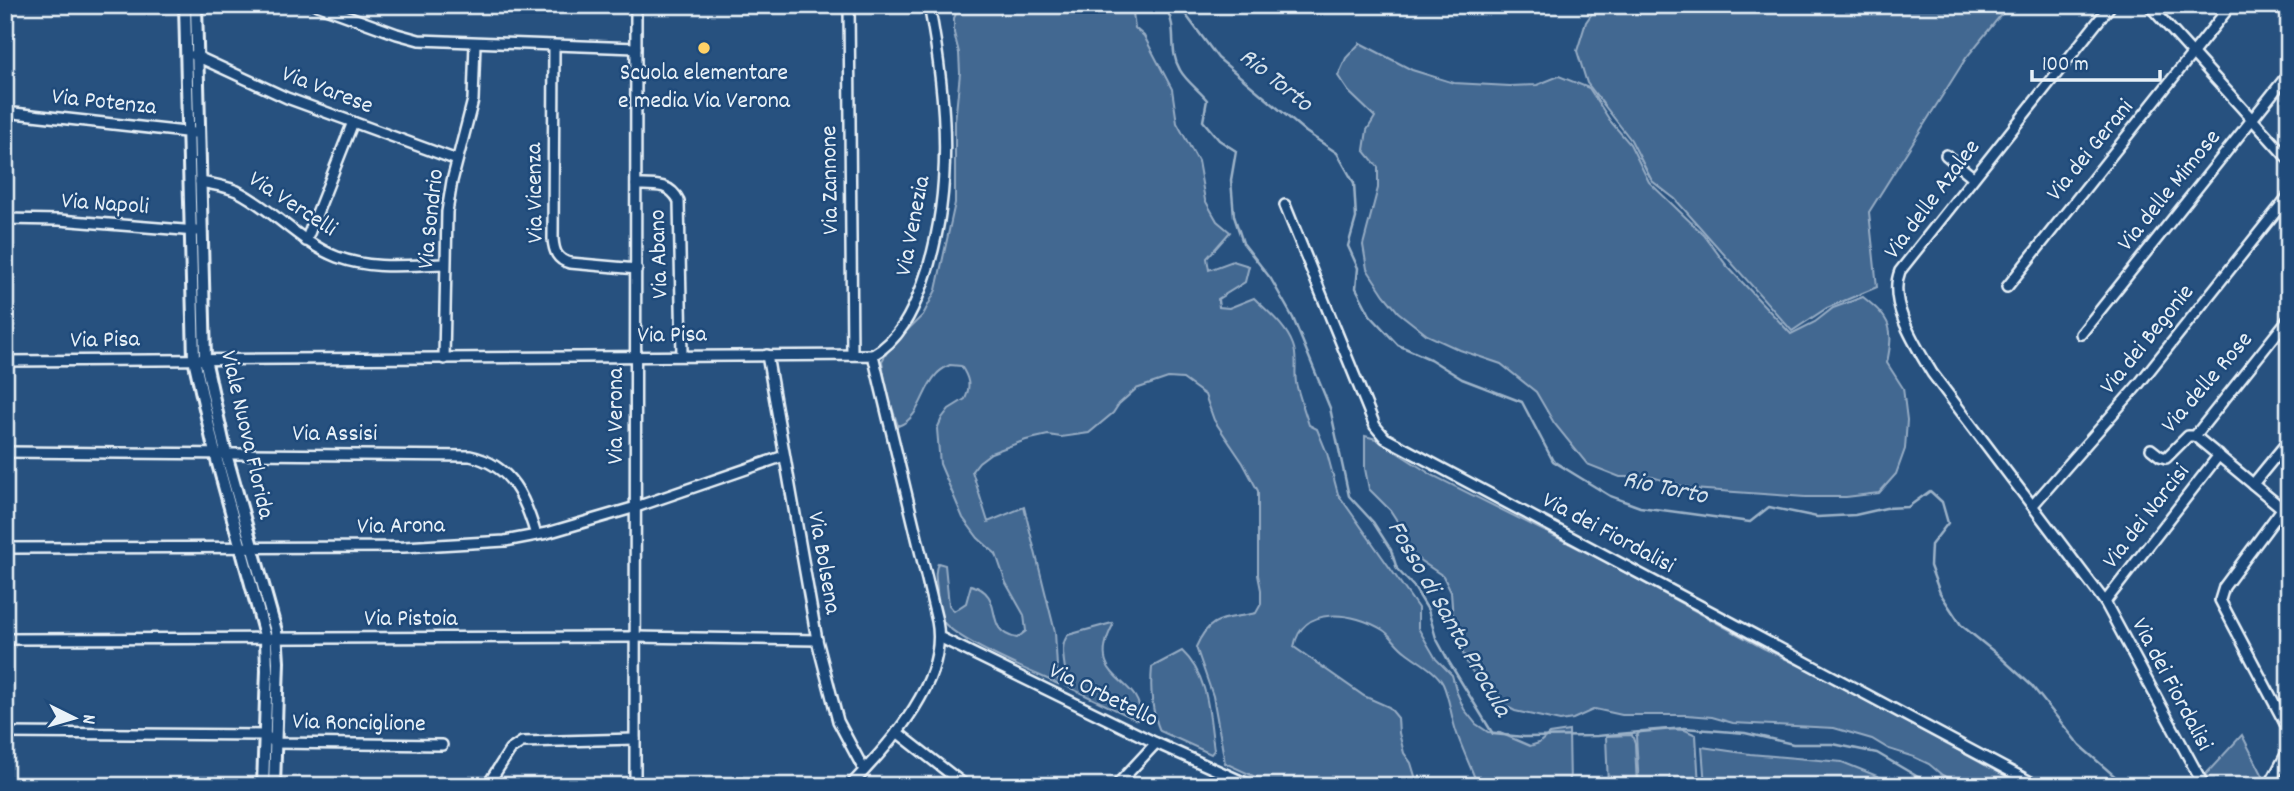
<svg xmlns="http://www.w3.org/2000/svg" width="2294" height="791" font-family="Dekko,sans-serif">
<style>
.green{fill:#436891;stroke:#96acc4;stroke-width:2}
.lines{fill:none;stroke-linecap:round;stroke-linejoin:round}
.stream{stroke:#9db3c9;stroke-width:2.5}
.minor-casing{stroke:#e8f1f8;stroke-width:14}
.tertiary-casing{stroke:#e8f1f8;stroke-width:16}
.minor{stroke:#1f4a7a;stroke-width:9}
.tertiary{stroke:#1f4a7a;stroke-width:10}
.poi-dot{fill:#ffd166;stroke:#1f4a7a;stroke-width:2.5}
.labels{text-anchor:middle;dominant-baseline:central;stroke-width:5;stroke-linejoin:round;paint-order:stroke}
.poi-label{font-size:24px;fill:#e8f1f8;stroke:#1f4a7a}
.street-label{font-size:24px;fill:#e8f1f8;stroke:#1f4a7a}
.water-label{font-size:26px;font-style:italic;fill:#d5e2ec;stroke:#1f4a7a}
</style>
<rect width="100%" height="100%" fill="#27517f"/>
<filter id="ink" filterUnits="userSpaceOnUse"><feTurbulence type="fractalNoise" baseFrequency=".0143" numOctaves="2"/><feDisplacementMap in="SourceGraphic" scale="14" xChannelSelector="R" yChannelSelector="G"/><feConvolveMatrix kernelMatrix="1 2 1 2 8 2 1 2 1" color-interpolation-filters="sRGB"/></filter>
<g filter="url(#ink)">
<g class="green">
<path d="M960,5H1132L1135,28L1144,36L1172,89L1177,123L1198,161L1205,200L1217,221L1230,232L1207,258L1209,270L1233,261L1249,266L1245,282L1218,299L1219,307L1229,308L1254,298C1268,312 1286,326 1293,345C1298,358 1294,370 1296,383C1298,392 1306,416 1309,425L1317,429L1327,453L1338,494L1418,608V628L1436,659L1452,675L1457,693L1464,709L1476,724L1488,732L1500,733L1530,746L1539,743L1549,734L1569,731L1570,786H1478C1471,767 1462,749 1456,731C1451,716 1449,697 1443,684C1436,670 1417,661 1406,652C1397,646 1391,635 1383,630C1354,612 1302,604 1294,647L1364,696L1389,707L1398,718L1399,733L1404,753L1411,763L1418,786H1275L1225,763L1213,696L1196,647C1210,614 1226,620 1256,613L1261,604V590L1258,575V491L1243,463L1214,420L1205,395L1183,379L1168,378L1136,389L1119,404L1113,413L1089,433L1061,437L1048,435L1026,440L991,453L979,462L972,471L988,522L1024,507L1055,632L1058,684C1033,672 950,639 940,617C936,608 938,598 937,590C936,579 934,573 938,563L945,565L949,605L954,611L966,603L971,585C1008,595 980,631 1017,638L1026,631L1024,615L1006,583L996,554L978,538L963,518L940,464L937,429L942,418L949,409L965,399C971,386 969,378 961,366L950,365C946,367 939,371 936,375C922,390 920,419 898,426L886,389L882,361L890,347L923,315L936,290L955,203V122L960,73L959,53L954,33V18Z"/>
<polygon points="1598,5 2009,5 1966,58 1869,212 1877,287 1827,308 1792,331 1675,199 1652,181 1631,140 1587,83 1577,51 1586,22"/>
<path d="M1360,43L1412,70L1454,83L1510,86L1537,85L1559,76L1589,88L1611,122L1630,144L1649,182L1704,235L1727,266L1791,334L1815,322L1833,308L1863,297C1892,320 1894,328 1887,363L1903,388L1907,420L1905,449L1896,474L1879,493L1846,497H1805L1692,489L1652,477H1620L1587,464L1554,423L1536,392L1501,364L1460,350L1427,335L1398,312L1384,295L1367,269L1363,245L1378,188V167L1364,150L1367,130L1375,117L1349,92L1338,76L1346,58Z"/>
<polygon points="1365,436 1376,439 1432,475 1608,563 1763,648 1813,672 2024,786 1968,786 1942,775 1929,764 1914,757 1889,749 1872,739 1834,728 1733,723 1712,717 1687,715 1622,715 1595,709 1573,719 1560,721 1515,711 1494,700 1469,667 1454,633 1451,592 1443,576 1409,553 1401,527 1390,510 1369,489 1365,469"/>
<path d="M1112,623L1113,625C1083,682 1143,676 1140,717L1137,720L1066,686C1068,670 1057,648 1068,635Z"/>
<path d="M1182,651C1209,676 1209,715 1214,750L1211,754L1160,731C1151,710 1150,689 1152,667Z"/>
<polygon points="1666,729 1685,730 1696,735 1699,786 1671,786 1670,775 1670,786 1639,786 1636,736 1641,731"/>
<polygon points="1632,735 1635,744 1637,786 1608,786 1606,736"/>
<polygon points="2242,735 2263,776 2257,786 2209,786 2205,775"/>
<polygon points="1702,747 1750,754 1842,762 1902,786 1705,786"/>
<polygon points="5,781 253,782 253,786 5,786"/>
</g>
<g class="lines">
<g class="stream">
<path d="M1171,5L1167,10C1178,30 1168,50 1180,70C1186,81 1199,90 1207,100L1203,121L1219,140L1236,151L1231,180L1234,216L1243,243L1271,279L1293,318L1330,408L1349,496L1373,522L1391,550L1397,569L1414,587L1428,610L1436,638L1449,662L1493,734L1524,737L1597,736L1684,728L1745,733L1793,744H1833L1877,753L1918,777L1940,786"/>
<polyline points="1183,5 1183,11 1218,58 1306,132 1337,153 1354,183 1356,218 1348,246 1358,268 1356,288 1370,315 1398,345 1430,359 1462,379 1522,402 1553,461 1610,496 1640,507 1750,522 1769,507 1817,517 1855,515 1886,508 1908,507 1930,491 1942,502 1948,523 1931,545 1930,566 1940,593 1961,625 1998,655 2032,686 2080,746 2126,786"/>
</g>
<g class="minor-casing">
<g id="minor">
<polyline points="317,5 397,34 419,40 636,48"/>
<polyline points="849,5 852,355"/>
<path d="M2111,5L1900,271C1887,303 1916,346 1932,373L2105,602L2204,786"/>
<polyline points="2149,5 2289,160"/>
<path d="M554,46L553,239C554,251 557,260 570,263L637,269"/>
<polyline points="194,55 287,98 457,160"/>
<polyline points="5,112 194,133"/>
<polyline points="1946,155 1973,177"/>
<path d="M200,182C213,184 225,186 237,191C273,209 299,242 337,257C372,270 409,265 445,264"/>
<path d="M636,185C655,185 670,183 679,201L682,354"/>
<polyline points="1285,205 1375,426 1385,438 2038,786"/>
<polyline points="5,219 59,220 196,231"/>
<polyline points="306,241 353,122"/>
<polyline points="2007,287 2231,5"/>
<polyline points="2081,334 2289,73"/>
<polyline points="767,355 817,640 838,721 864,770"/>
<path d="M873,355C899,340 912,313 922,286C955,196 947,98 929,5"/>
<polyline points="444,359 447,212 452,181 473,100 475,43"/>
<path d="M5,361L873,355L937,621C949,682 888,745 850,786"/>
<polyline points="2195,436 2289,514"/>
<polyline points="2151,449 2160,456 2166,458 2188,436 2195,436 2289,318"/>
<path d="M5,452L470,456C512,465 525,498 536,535"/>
<polyline points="2253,484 2289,440"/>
<polyline points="2033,505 2138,385 2289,195"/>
<polyline points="2282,509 2224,587 2220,600 2289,731"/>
<polyline points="5,548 404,547 505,541 547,533 636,507 784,456"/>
<polyline points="2105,602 2219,455"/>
<polyline points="939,637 1156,743 1252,786"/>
<polyline points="5,639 635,637 817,640"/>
<polyline points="897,732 966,786"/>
<polyline points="5,733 265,735 275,743 442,745"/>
<polyline points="487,786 510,750 522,742 635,739"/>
<polyline points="635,786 636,5"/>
<polyline points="1116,786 1156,743"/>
<polyline points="2269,786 2289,749"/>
</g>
</g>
<g class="tertiary-casing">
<g id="tertiary">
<polyline points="185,5 194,359 215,453 266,639 267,670 263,786"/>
<polyline points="196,5 205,359 226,454 276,631 278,662 274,786"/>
</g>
</g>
<use href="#minor" class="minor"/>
<use href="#tertiary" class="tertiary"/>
</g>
</g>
<circle class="poi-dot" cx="704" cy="48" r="7"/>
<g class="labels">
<g class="poi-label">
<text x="704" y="74">Scuola elementare<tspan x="704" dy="28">e media Via Verona</tspan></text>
</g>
<g class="street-label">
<text transform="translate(327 91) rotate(21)">Via Varese</text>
<text transform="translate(104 103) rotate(6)">Via Potenza</text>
<text transform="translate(2091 151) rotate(-51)">Via dei Gerani</text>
<text transform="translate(831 180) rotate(-91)">Via Zannone</text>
<text transform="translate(2170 191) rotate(-51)">Via delle Mimose</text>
<text transform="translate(536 193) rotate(-91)">Via Vicenza</text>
<text transform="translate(1933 200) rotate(-53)">Via delle Azalee</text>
<text transform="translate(105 205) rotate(4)">Via Napoli</text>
<text transform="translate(292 205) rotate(33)">Via Vercelli</text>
<text transform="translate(432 219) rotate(-84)">Via Sondrio</text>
<text transform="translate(914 226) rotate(-79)">Via Venezia</text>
<text transform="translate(660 254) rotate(-92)">Via Abano</text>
<text transform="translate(672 336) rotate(-1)">Via Pisa</text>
<text transform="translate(2148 340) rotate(-51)">Via dei Begonie</text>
<text transform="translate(105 341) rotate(-1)">Via Pisa</text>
<text transform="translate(2208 383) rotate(-49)">Via delle Rose</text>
<text transform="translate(617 416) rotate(-90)">Via Verona</text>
<text transform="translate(246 435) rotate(77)">Viale Nuova Florida</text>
<text x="335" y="435">Via Assisi</text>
<text transform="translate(2147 517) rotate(-52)">Via dei Narcisi</text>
<text transform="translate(401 527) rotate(-1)">Via Arona</text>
<text transform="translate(1608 534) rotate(28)">Via dei Fiordalisi</text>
<text transform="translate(823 563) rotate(80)">Via Bolsena</text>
<text x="411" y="620">Via Pistoia</text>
<text transform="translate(2171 685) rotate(62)">Via dei Fiordalisi</text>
<text transform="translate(1103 696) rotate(26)">Via Orbetello</text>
<text transform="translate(359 724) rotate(1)">Via Ronciglione</text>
</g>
<g class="water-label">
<text transform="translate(1275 81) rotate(39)">Rio Torto</text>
<text transform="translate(1665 489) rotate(12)">Rio Torto</text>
<text transform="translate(1448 619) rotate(60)">Fosso di Santa Procula</text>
</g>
</g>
<rect width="2294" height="791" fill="none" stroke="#1f4a7a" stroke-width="28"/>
<rect x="14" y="14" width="2266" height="763" fill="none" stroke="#e8f1f8" stroke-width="2.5" filter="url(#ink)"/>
<g transform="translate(74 718) rotate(95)" stroke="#1f4a7a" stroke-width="5" paint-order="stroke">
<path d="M0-5L12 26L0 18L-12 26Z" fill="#e8f1f8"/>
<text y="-10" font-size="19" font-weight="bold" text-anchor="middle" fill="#e8f1f8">N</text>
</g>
<path d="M2032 70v10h128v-10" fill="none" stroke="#e8f1f8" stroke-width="3.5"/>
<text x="2042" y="70" font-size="21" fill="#e8f1f8" stroke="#1f4a7a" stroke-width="5" paint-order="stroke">100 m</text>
</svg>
